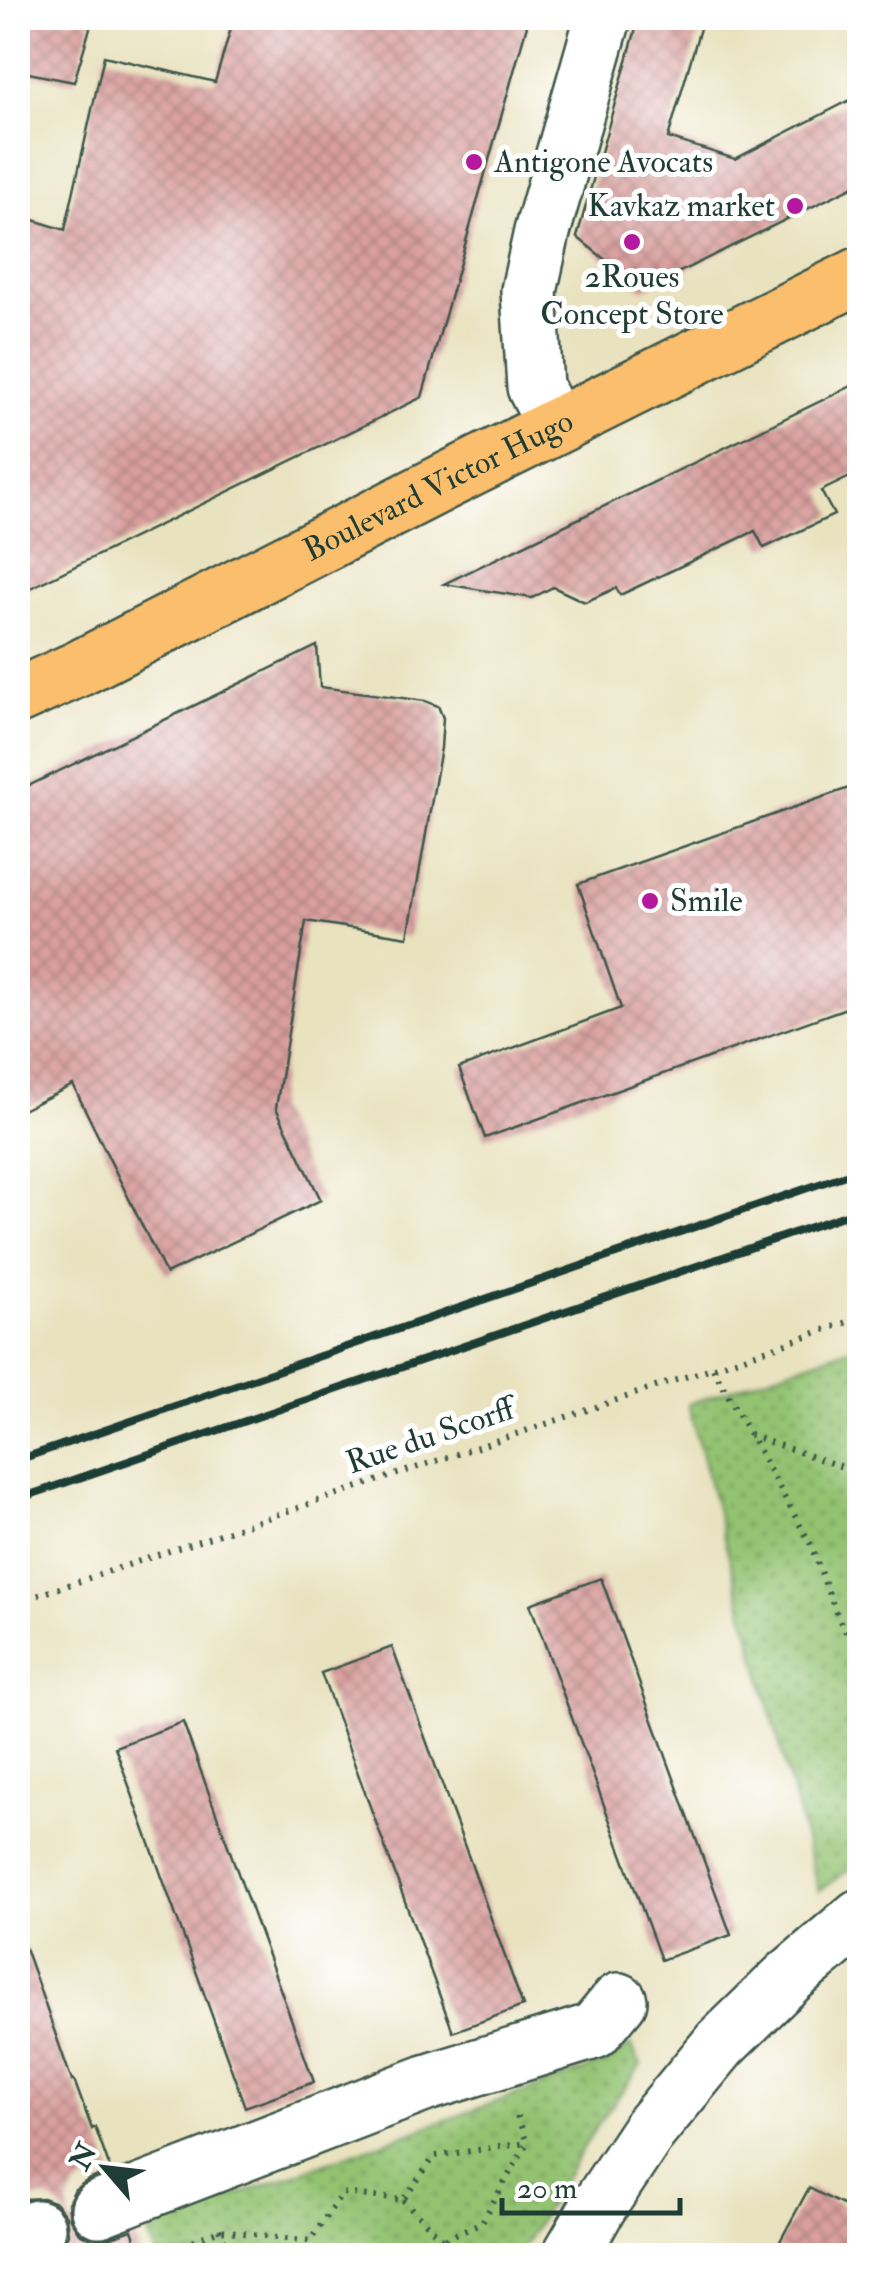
<svg xmlns="http://www.w3.org/2000/svg" width="877" height="2273" font-family="'IM FELL Double Pica',serif">
<style>
.park{fill:url(#park-dots);stroke:#598052;stroke-width:2.5}
.building{fill:url(#building-cross-hatch)}
.lines{fill:none;stroke-linecap:round;stroke-linejoin:round}
.minor-casing{stroke:#3d5649;stroke-width:60}
.major-casing{stroke:#3d5649;stroke-width:60}
.path{stroke:#3d5649;stroke-width:6;stroke-dasharray:2.5 8;stroke-linecap:butt}
.minor{stroke:#fff;stroke-width:55}
.major{stroke:#fabe6d;stroke-width:55}
.rail{stroke:#1f3d34;stroke-width:8}
.poi-dot{fill:#b5179e;stroke:#fff;stroke-width:4}
.labels{text-anchor:middle;dominant-baseline:central;stroke-width:10;stroke-linejoin:round;paint-order:stroke}
.poi-label{font-size:32px;fill:#1f3d34;stroke:#fff;text-anchor:start}
.street-label{font-size:32px;fill:#1f3d34;stroke:#fff}
</style>
<defs>
<pattern id="park-dots" width="8" height="8" patternUnits="userSpaceOnUse" patternTransform="scale(2.5)"><rect width="8" height="8" fill="#93c271"/><path d="M2 2h.1M6 6h.1" fill="none" stroke="#779f5e" stroke-width="1.8" stroke-linecap="round"/></pattern>
<pattern id="building-cross-hatch" width="8" height="8" patternUnits="userSpaceOnUse" patternTransform="scale(2.5)"><rect width="8" height="8" fill="#daa09f"/><path d="M0 0l8 8M0 8l8-8" fill="none" stroke="#b08482"/></pattern>
</defs>
<rect width="100%" height="100%" fill="#fff"/>
<filter id="ink" filterUnits="userSpaceOnUse"><feTurbulence type="fractalNoise" baseFrequency=".01" numOctaves="2"/><feDisplacementMap in="SourceGraphic" scale="20" xChannelSelector="R" yChannelSelector="G"/><feConvolveMatrix kernelMatrix="1 2 1 2 8 2 1 2 1" color-interpolation-filters="sRGB"/></filter>
<filter id="wash" filterUnits="userSpaceOnUse"><feTurbulence type="fractalNoise" baseFrequency=".0048" numOctaves="4" result="noise"/><feDisplacementMap in="SourceGraphic" scale="40" xChannelSelector="R" yChannelSelector="G"/><feGaussianBlur stdDeviation="2.25" result="paint"/><feColorMatrix in="noise" values="0 0 0 0 0 0 0 0 0 0 0 0 0 0 0 0 0 1.4 0 .05"/><feComposite in="paint" operator="in"/></filter>
<g filter="url(#wash)">
<rect width="100%" height="100%" fill="#e9e2bf"/>
<g class="park">
<polygon points="859,1345 859,1862 819,1891 688,1404"/>
<polygon points="631,2045 641,2065 592,2133 518,2255 157,2255 146,2228 610,2061"/>
</g>
<g id="blocks">
<g class="building">
<polygon points="18,18 93,18 74,82 18,71"/>
<polygon points="234,18 529,18 422,397 18,594 18,215 65,230 104,56 215,82"/>
<polygon points="639,18 703,18 668,138 735,159 860,95 860,183 643,290 577,237"/>
<polygon points="860,382 860,472 821,491 834,515 764,548 755,531 620,595 616,588 585,602 553,587 532,598 444,584"/>
<polygon points="317,646 320,687 425,701 438,706 443,718 441,748 408,937 306,921 276,1108 321,1200 166,1274 73,1085 18,1112 18,791"/>
<polygon points="860,784 860,1003 485,1138 459,1068 621,1008 578,884"/>
<polygon points="601,1578 731,1935 661,1960 530,1604"/>
<polygon points="392,1647 523,2006 453,2032 321,1673"/>
<polygon points="183,1722 314,2082 245,2107 115,1747"/>
<polygon points="24,1945 72,2081 74,2080 92,2129 95,2127 111,2171 88,2180 75,2189 68,2203 70,2219 79,2233 93,2240 109,2238 132,2230 141,2256 51,2256 62,2247 68,2234 66,2216 56,2203 43,2198 26,2199 18,2174 18,1946"/>
<polygon points="809,2188 860,2214 860,2256 772,2256"/>
</g>
</g>
</g>
<g filter="url(#ink)">
<use href="#blocks" fill-opacity="0" stroke="#3d5649" stroke-width="2.5"/>
<g class="lines">
<g class="minor-casing">
<g id="minor">
<polyline points="555,426 535,387 529,291 542,232 603,18"/>
<polyline points="99,2209 426,2083 594,2031 619,2001"/>
<polyline points="18,2235 37,2228"/>
<polyline points="570,2256 598,2207 649,2130 720,2044 788,1978 860,1917"/>
</g>
</g>
<g class="major-casing">
<g id="major">
<path id="s1" d="M18,696L78,669L450,479L860,275"/>
</g>
</g>
<g class="path">
<polyline points="713,1368 810,1543 838,1618 860,1656"/>
<polyline points="749,1435 860,1473"/>
<polyline points="18,1602 860,1318"/>
<polyline points="403,2200 442,2239"/>
<polyline points="219,2229 232,2256"/>
<polyline points="154,2256 220,2230 310,2241 342,2193 403,2200 435,2156 527,2143"/>
<polyline points="407,2256 482,2222 527,2143 516,2112"/>
</g>
<use href="#minor" class="minor"/>
<use href="#major" class="major"/>
<g class="rail">
<polyline points="18,1460 860,1170"/>
<polyline points="18,1499 860,1210"/>
</g>
</g>
</g>
<g class="poi-dot">
<circle cx="474" cy="162" r="10"/>
<circle cx="795" cy="206" r="10"/>
<circle cx="632" cy="242" r="10"/>
<circle cx="650" cy="901" r="10"/>
</g>
<g class="labels">
<g class="poi-label">
<text x="494" y="162">Antigone Avocats</text>
<text x="775" y="206" text-anchor="end">Kavkaz market</text>
<text x="632" y="277" text-anchor="middle">2Roues<tspan x="632" dy="37">Concept Store</tspan></text>
<text x="670" y="901">Smile</text>
</g>
<g class="street-label">
<text stroke="none"><textPath href="#s1" startOffset="470">Boulevard Victor Hugo</textPath></text>
<text transform="translate(430 1436) rotate(-19)">Rue du Scorff</text>
</g>
</g>
<rect width="877" height="2273" fill="none" stroke="#fff" stroke-width="60"/>
<g transform="translate(105 2168) rotate(298)" stroke="#ffffff" stroke-width="8" paint-order="stroke">
<path d="M0-8L18 38L0 25L-18 38Z" fill="#1f3d34"/>
<text y="-15" font-size="28" font-weight="bold" text-anchor="middle" fill="#1f3d34">N</text>
</g>
<path d="M502 2198v15h178v-15" fill="none" stroke="#1f3d34" stroke-width="5"/>
<text x="517" y="2198" font-size="30" fill="#1f3d34" stroke="#ffffff" stroke-width="8" paint-order="stroke">20 m</text>
</svg>
